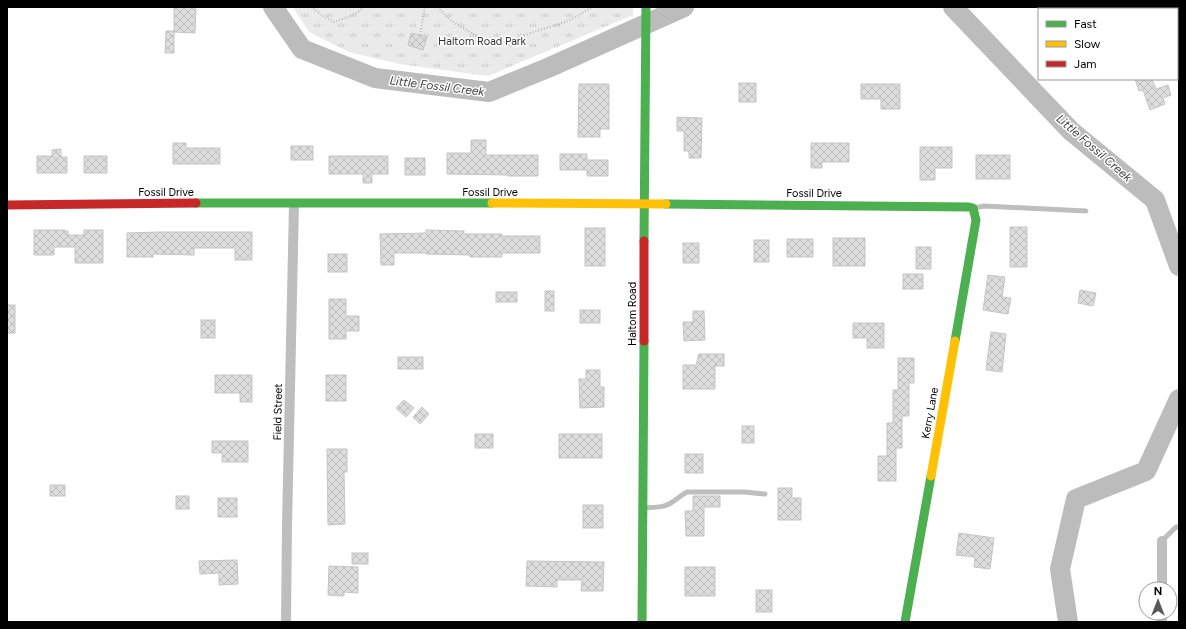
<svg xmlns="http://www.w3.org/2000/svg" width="1186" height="629" font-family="Figtree,sans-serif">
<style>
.park{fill:url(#park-tufts)}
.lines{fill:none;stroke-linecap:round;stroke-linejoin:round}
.river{stroke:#bcbcbc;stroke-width:20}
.building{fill:url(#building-cross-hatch);stroke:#c5c5c5}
.path{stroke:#b8b8b8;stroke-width:2;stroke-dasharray:1 2;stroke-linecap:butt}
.lane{stroke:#bebebe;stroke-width:5}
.street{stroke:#bebebe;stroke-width:10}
.fast{stroke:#4caf50;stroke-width:9}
.slow{stroke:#ffc107;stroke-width:9}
.jam{stroke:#c62828;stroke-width:9}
.labels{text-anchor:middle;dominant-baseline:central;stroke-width:3;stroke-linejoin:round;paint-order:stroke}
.park-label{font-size:11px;fill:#303030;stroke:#fff}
.street-label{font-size:11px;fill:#000;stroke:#fff}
.water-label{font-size:12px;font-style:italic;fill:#414141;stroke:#fff}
</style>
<defs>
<pattern id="park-tufts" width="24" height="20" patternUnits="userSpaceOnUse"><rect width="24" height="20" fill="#eaeaea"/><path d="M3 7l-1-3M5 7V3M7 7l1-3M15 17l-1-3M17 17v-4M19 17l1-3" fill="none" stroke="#c7c7c7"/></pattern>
<pattern id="building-cross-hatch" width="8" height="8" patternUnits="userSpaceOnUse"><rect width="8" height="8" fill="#ddd"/><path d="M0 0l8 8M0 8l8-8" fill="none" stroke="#bcbcbc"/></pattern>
</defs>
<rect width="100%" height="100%" fill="#fff"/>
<polygon class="park" points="293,7 633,7 633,15 488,76 399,64 349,52 309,32"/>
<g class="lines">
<g class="river">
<polyline points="273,7 302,49 375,78 489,92 550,67 684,7"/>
<polyline points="953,7 1071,131 1155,200 1179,266"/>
<polyline points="1068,622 1060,569 1076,499 1146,471 1179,399"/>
</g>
</g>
<g class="building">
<polygon points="174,7 196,7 195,33 174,32"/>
<polygon points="166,31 174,31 174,53 165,53"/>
<polygon points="411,33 427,37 423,50 408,45"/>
<polygon points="1135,79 1152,79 1156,89 1168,85 1171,95 1163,98 1165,104 1150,110 1143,90 1139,91"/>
<rect x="739" y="83" width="17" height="19"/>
<polygon points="579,84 609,84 609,129 600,129 600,137 578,137"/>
<polygon points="861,84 900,84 900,109 881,109 881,99 861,99"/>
<polygon points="677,117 702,118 701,158 689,158 689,151 684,151 684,131 677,131"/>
<polygon points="471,140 486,140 486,155 538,155 538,176 508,176 508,175 447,174 447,153 471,153"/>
<polygon points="173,143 186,143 186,148 220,148 220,164 173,164"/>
<polygon points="811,143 849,143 849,162 822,162 822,168 811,168"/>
<rect x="291" y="146" width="22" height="14"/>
<polygon points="920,147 952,147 952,168 935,168 935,180 920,180"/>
<polygon points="61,149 61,157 67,157 67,173 37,173 37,156 52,156 52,150"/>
<polygon points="560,154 587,154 587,160 608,160 608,176 587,176 587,170 560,170"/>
<rect x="976" y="155" width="34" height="24"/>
<rect x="84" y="156" width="23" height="17"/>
<polygon points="329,156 388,156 388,174 372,174 372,183 363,183 363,174 329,174"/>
<rect x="405" y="158" width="20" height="17"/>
<rect x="1010" y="227" width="17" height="40"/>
<rect x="585" y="228" width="20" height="38"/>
<polygon points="34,230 65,230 65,231 68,231 68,235 84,235 84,230 103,230 103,263 75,263 75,247 54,247 54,255 34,255"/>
<polygon points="426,230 464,231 464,234 502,234 502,236 540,236 540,253 502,253 502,257 470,257 470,255 426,254 426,253 394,253 394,265 381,265 380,234 426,233"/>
<polygon points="159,232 252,232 252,260 235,260 235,248 194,248 194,255 153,254 153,257 127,257 127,233"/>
<rect x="833" y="238" width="32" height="28"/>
<rect x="787" y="239" width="26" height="18"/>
<rect x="754" y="240" width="15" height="22"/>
<rect x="683" y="243" width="16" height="20"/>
<rect x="916" y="247" width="15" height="22"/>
<rect x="328" y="254" width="19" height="18"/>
<rect x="903" y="274" width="20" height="15"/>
<polygon points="988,275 1005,277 1002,297 1011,298 1008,314 983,310"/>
<polygon points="1080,290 1096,293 1093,306 1078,303"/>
<rect x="545" y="291" width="9" height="20"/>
<rect x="496" y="292" width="21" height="10"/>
<polygon points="329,299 346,299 346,316 359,316 359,331 346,331 346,339 329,339"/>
<rect x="7" y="305" width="8" height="28"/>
<rect x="580" y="310" width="20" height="13"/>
<polygon points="693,311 704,311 705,340 684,341 683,322 693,322"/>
<rect x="201" y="320" width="14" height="18"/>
<polygon points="853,323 884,323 884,348 867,348 867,338 853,338"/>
<polygon points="991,332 1006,334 1002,372 986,370"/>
<polygon points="699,354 724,354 724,366 715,366 715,389 683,389 683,365 696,365"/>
<rect x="398" y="357" width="25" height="12"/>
<polygon points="898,358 914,358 914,383 909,383 909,416 902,416 902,448 896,448 896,481 878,481 878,456 887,456 887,423 893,423 893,390 898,390"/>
<polygon points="586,370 600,370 600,387 604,387 604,407 580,408 579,379 586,379"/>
<polygon points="215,375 252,375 252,402 240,402 240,393 215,393"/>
<rect x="326" y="375" width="20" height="26"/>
<polygon points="404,400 414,408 406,417 396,408"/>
<polygon points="422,407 429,414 420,424 413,417"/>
<rect x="742" y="426" width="12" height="17"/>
<rect x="475" y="434" width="18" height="14"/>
<rect x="559" y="434" width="43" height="24"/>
<polygon points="212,441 248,441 248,462 222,462 222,453 212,453"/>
<polygon points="327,449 347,449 347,472 344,472 345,524 328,525"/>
<rect x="685" y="454" width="18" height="19"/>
<rect x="50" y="485" width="15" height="11"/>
<polygon points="778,488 792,488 792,498 801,498 801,520 778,520"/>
<rect x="176" y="496" width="13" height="13"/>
<polygon points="693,496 720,496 720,507 704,507 704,536 686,536 685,511 693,511"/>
<rect x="218" y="498" width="19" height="19"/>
<rect x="583" y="505" width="20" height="23"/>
<polygon points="959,533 994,538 990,569 974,567 975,557 956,555"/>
<rect x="352" y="553" width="16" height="11"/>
<polygon points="237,560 238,584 219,585 219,573 200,574 199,561"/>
<polygon points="527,561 604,562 603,591 581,591 582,580 557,580 557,587 526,586"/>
<polygon points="329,566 358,567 358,593 344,592 344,596 328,595"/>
<rect x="685" y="567" width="30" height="29"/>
<rect x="756" y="590" width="16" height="22"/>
</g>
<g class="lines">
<g class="path">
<path d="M311,7L323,16L334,22C345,18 356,15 364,7"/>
<path d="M438,7C448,21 463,28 477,36C484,40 486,42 494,43C508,45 514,39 526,35C538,30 550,27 562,23C572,20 582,13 592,7"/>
<polyline points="420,35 425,7"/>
</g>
<g class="lane">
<polyline points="974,208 984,206 1086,211"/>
<path d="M644,508C650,507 658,508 664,506C673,504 679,496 687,492H744L765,494"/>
<polyline points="1162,541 1176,527 1179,527"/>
</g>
<g class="street">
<polyline points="1121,9 1122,7"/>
<polyline points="1162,589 1162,541"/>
<polyline points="286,622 287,526 294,204"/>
<polyline points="1162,622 1162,613"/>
</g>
<g class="fast">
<polyline points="196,203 492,203"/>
<polyline points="666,204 969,207 973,208 976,220 955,341"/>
<polyline points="644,241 646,7"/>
<polyline points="642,622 644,341"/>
<polyline points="905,622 931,476"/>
</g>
<g class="slow">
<polyline points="492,203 666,204"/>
<polyline points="931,476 955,341"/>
</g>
<g class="jam">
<polyline points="7,205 196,203"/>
<polyline points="644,341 644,241"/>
</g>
</g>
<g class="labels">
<g class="park-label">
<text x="482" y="41">Haltom Road Park</text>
</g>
<g class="street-label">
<text x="166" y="192">Fossil Drive</text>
<text x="490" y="192">Fossil Drive</text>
<text x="814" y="193">Fossil Drive</text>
<text transform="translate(632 314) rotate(-90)">Haltom Road</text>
<text transform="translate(278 412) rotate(-89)">Field Street</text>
<text transform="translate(930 413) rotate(-80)">Kerry Lane</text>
</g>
<g class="water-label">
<text transform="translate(437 86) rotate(7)">Little Fossil Creek</text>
<text transform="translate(1094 148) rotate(41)">Little Fossil Creek</text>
</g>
</g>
<rect width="1186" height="629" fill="none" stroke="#000000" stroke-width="16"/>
<rect x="1038" y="8" width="140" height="72" fill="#ffffff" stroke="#999999"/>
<rect x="1046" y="21" width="20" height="6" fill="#4caf50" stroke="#999999"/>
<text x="1074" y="28" font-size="12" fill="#000000">Fast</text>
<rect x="1046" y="41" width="20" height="6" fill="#ffc107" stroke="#999999"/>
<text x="1074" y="48" font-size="12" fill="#000000">Slow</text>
<rect x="1046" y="61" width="20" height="6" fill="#c62828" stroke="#999999"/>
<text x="1074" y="68" font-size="12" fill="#000000">Jam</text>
<g transform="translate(1158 601)"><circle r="19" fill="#ffffff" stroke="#999999"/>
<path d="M0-3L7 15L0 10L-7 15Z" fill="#595959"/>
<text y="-6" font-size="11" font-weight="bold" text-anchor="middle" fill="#000000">N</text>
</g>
</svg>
